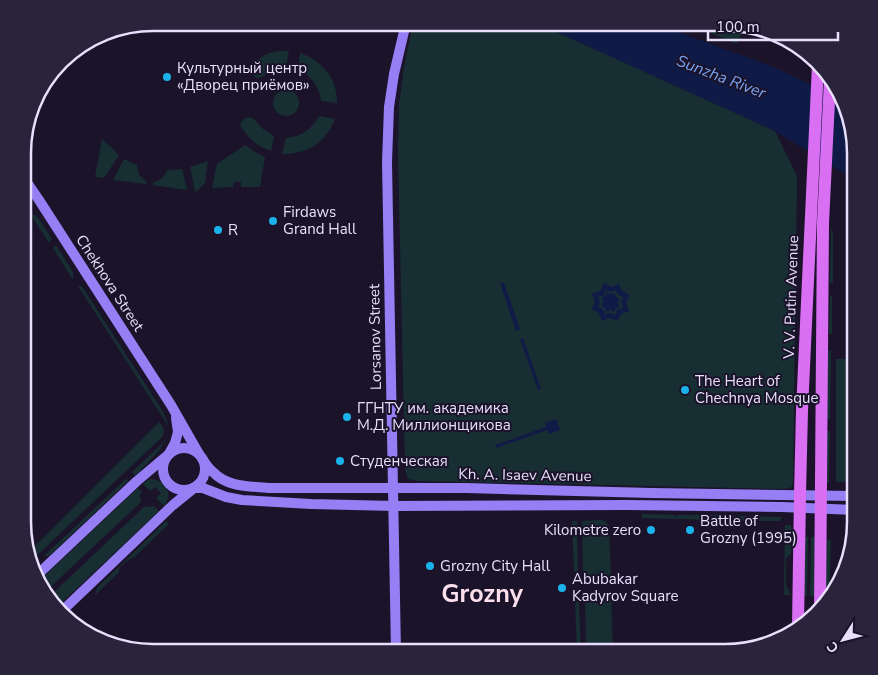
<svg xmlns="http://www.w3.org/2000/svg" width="878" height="675" font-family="'Nunito Sans',sans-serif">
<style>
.green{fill:#172f33}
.water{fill:#101a46;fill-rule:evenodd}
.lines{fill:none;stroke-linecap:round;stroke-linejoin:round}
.secondary{stroke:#967ef4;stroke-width:10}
.primary{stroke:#d96ff3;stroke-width:12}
.poi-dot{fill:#1bb2ec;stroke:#1b132a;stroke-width:2}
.labels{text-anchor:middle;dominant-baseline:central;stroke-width:4;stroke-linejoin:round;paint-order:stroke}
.poi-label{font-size:15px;fill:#e7dffc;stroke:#1b132a;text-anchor:start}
.street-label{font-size:15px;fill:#e7dffc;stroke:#1b132a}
.water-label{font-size:16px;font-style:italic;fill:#76a3f3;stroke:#1b132a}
.town-label{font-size:25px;font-weight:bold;fill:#fce1ed;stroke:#1b132a}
.rim{fill:none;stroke:#e7dffc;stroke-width:2.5}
</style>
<rect width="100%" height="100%" fill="#1b132a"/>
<g class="green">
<polygon points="413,23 537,23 775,131 797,176 793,480 792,487 785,489 740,488 417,481 408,479 405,469 398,154 399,104 404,67"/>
<polygon points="686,23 733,23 737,24 735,29 742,32 737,44"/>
<path d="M278,51H289L286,67L273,70L262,77L258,78L255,77L252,74V65C260,57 267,53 278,51Z"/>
<path d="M300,53C322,60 338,80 337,103L321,101C320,87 310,75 298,69Z"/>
<circle cx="286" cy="103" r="13"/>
<path d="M319,116L335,119C325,143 309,154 282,154L286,138C301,137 312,129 319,116Z"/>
<path d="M250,117L254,119L263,129L274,136L271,151C256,146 249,139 240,125L242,121L245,118Z"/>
<polygon points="102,139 119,155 104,178 95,177"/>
<polygon points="245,145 255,152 265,157 260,187 241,187 241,182 234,182 233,187 212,188 217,164"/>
<polygon points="124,159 137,165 139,175 147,182 146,184 113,180"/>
<polygon points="208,161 205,183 197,191 195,192 190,167"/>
<path d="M182,169L187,190L153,185V182C160,181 165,177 167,170Z"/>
<polygon points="31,215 35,215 39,219 52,239 49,243"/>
<polygon points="831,229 833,232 833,283 830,283"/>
<polygon points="56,245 73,272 73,280 53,248"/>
<polygon points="78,286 81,286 83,288 162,410 167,421 169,427"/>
<polygon points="830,296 832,296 832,334 829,334"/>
<polygon points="828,351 831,351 830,419 827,419"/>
<rect x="836" y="359" width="19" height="123"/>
<polygon points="159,422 164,429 163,436 31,561 29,552"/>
<polygon points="826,431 830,431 829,483 826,483"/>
<polygon points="167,439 158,452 135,476 132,472"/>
<polygon points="126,479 128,481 49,556 44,556"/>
<path d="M151,479C166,480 174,495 164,506L156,498L161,493L155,487L150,491L143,484L148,480Z"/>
<polygon points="138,488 142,492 140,495 141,502 45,592 38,582"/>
<polygon points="145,506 151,507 154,506 159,511 57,607 49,597"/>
<polygon points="642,514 676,515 676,519 642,518"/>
<polygon points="677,515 712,515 712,520 677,519"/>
<polygon points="713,515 747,516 747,521 713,520"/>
<polygon points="749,516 781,517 781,521 749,521"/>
<polygon points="602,520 606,522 609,526 611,580 591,581 588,576 583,572 582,521"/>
<polygon points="166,521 169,524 133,558 128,560 120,567 118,573 95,595 97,588"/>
<polygon points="572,521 577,521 578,572 574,572"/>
<polygon points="785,525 791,525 792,529 791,554 786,558 786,585 791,595 784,595"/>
<polygon points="804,537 808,537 807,596 803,596"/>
<polygon points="811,537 815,537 814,597 810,596"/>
<polygon points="826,539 831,540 829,599 825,597"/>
<polygon points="611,592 613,651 612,652 586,652 585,599 589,597 591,593"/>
<polygon points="575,602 579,602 581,652 577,652"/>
</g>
<g class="water">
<polygon points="537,23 654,23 776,68 843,100 855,153 855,177 842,172 775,131"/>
<polygon points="500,283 504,283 520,329 516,331"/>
<path d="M604,283L612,287L619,284L622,291L630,295L626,303L629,311L621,314L617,321L610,318L602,321L599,313L592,309L595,302L592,294L600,291ZM606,290L611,292L616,290L618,295L623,297L621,302L623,308L617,310L615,315L610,313L605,314L603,309L598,307L600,302L598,297L604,295Z"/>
<polygon points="607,292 611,294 615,293 616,297 620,299 618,302 620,307 616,308 614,312 610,310 606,312 605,308 601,306 603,302 601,298 605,296"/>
<polygon points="523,338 541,389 538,390 520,339"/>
<polygon points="556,419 560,430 549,434 547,430 496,448 495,445 546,427 545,423"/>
</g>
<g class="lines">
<g class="secondary">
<polyline points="24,178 39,200 171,405 199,454"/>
<circle cx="184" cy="469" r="21"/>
<path d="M203,460C206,464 209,469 213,472C228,488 251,486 271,488H466L652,493L855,496"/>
<polyline points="35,577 137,481 169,454 175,443 178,432 176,418"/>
<polyline points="61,612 173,505 194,488 203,488 226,497 242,500 311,504 394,506 627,505 782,507 855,510"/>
<polyline points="396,652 387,162 389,107 394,74 406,23"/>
</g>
<g class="primary">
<polyline points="820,610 823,223 830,80"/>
<polyline points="798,627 800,495 802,410 818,65"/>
</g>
</g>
<g class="poi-dot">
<circle cx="167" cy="77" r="5"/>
<circle cx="273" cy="221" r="5"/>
<circle cx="218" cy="230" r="5"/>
<circle cx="685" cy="390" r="5"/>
<circle cx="347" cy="417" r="5"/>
<circle cx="340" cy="461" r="5"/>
<circle cx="651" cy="530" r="5"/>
<circle cx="690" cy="530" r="5"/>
<circle cx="430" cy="566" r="5"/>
<circle cx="562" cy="588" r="5"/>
</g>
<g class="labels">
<g class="poi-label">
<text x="177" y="68">Культурный центр<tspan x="177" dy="17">«Дворец приёмов»</tspan></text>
<text x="283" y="212">Firdaws<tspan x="283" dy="17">Grand Hall</tspan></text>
<text x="228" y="230">R</text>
<text x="695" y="381">The Heart of<tspan x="695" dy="17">Chechnya Mosque</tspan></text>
<text x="357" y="408">ГГНТУ им. академика<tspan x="357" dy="17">М.Д. Миллионщикова</tspan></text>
<text x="350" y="461">Студенческая</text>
<text x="700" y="521">Battle of<tspan x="700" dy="17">Grozny (1995)</tspan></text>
<text x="641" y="530" text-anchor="end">Kilometre zero</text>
<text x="440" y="566">Grozny City Hall</text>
<text x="572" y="579">Abubakar<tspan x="572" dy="17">Kadyrov Square</tspan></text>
</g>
<g class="street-label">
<text transform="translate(110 283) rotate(57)">Chekhova Street</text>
<text transform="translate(791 297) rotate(-88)">V. V. Putin Avenue</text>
<text transform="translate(375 337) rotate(-91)">Lorsanov Street</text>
<text transform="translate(525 475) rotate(1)">Kh. A. Isaev Avenue</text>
</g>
<g class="water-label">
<text transform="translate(721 77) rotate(21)">Sunzha River</text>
</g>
<g class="town-label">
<text x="482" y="594">Grozny</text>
</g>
</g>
<path d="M0 0H878V675H0ZM153 31H725A122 122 0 0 1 847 153V522A122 122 0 0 1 725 644H153A122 122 0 0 1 31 522V153A122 122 0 0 1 153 31Z" fill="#2b233b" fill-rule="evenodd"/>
<path class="rim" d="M153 31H725A122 122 0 0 1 847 153V522A122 122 0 0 1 725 644H153A122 122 0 0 1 31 522V153A122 122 0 0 1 153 31Z"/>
<g transform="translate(843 640) rotate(234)" stroke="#1b132a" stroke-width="4" paint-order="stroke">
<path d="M0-4L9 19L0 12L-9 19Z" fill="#e7dffc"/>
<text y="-8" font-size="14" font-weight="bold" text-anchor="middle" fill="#e7dffc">С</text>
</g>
<path d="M708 32v8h130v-8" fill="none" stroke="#e7dffc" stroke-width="2.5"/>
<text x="716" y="32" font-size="15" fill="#e7dffc" stroke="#1b132a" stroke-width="4" paint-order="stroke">100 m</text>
</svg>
